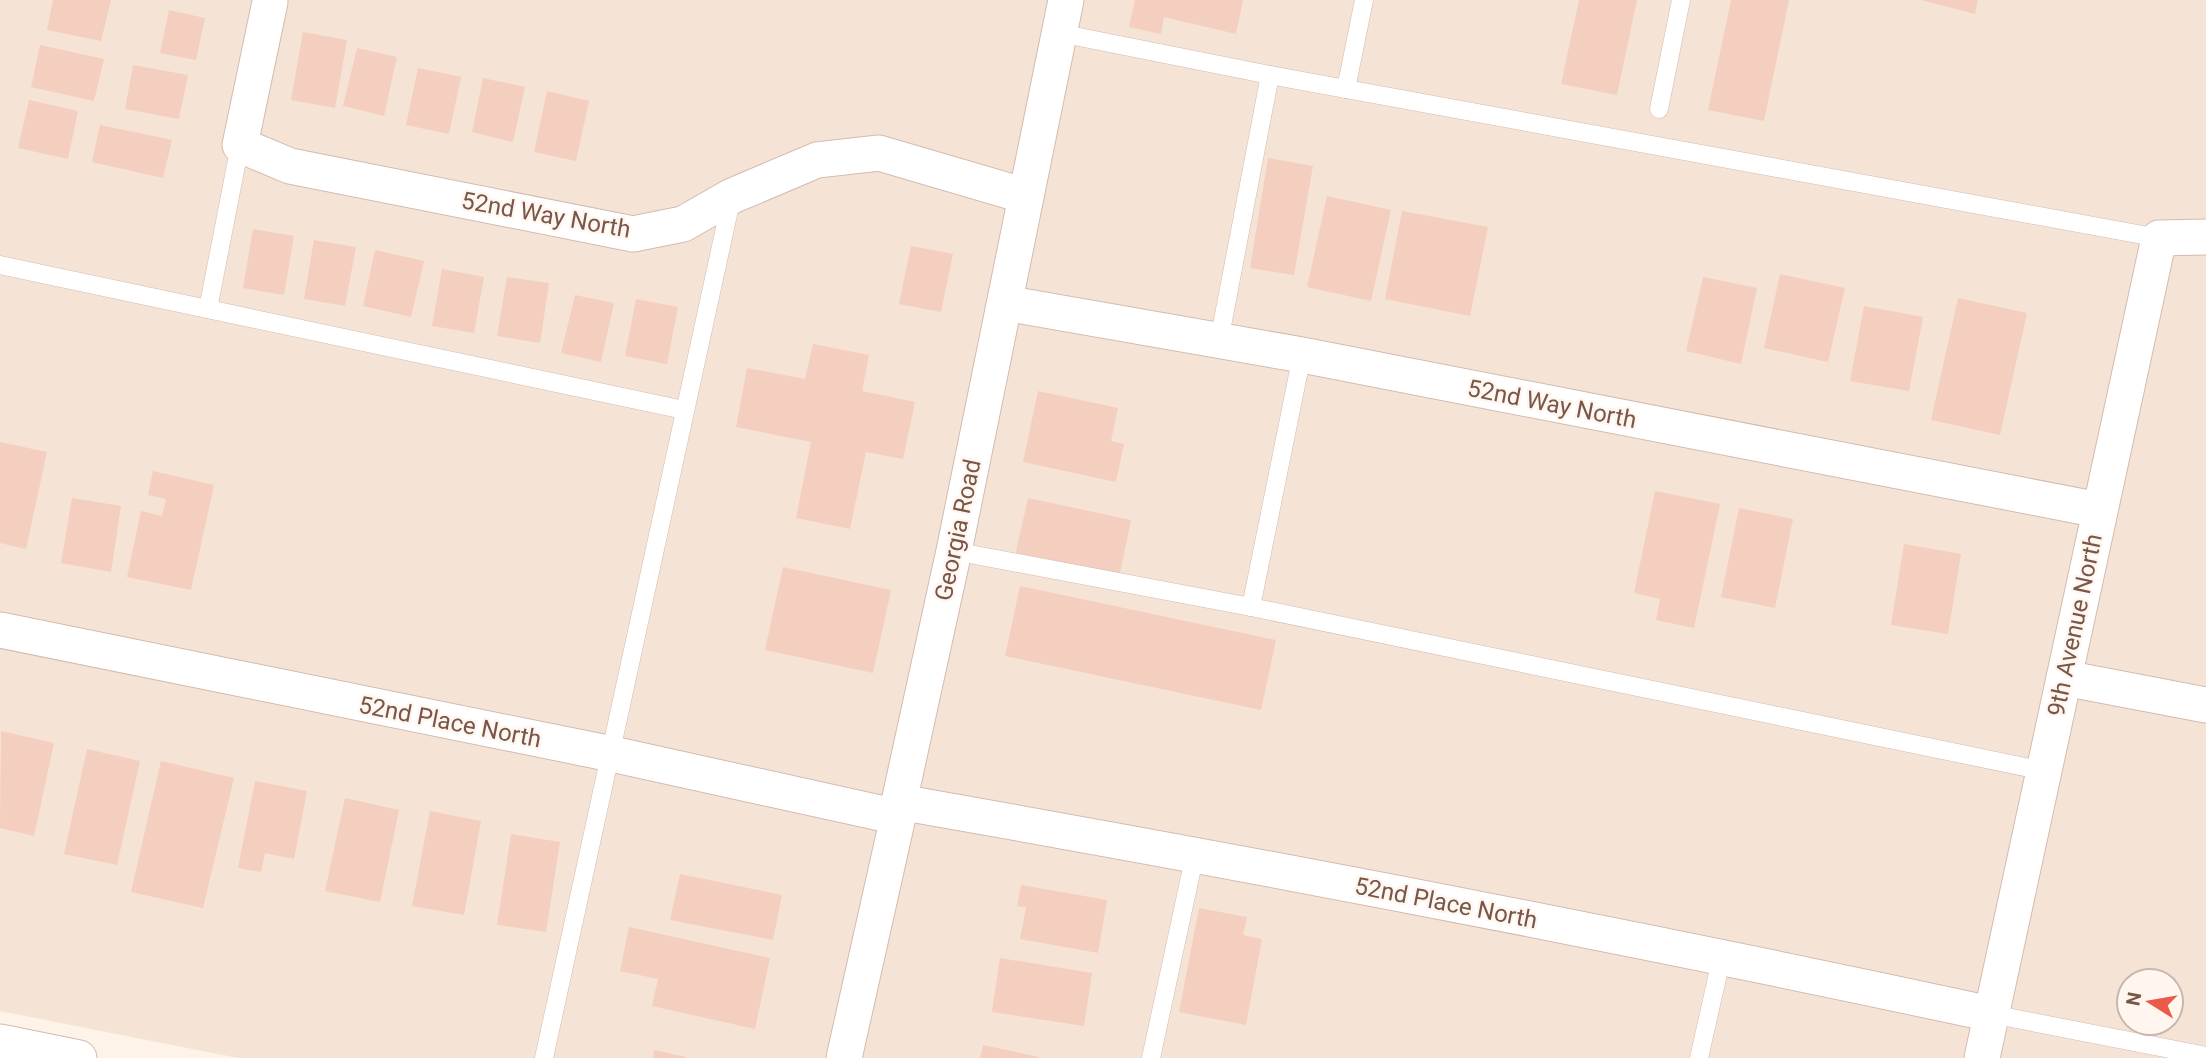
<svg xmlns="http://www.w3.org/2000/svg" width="2206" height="1058" font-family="Roboto,sans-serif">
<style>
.residential{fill:#f5e4d6;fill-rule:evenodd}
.building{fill:#f4cebe}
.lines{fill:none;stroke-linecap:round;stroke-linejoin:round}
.service-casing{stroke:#d3bbaf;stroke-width:19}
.minor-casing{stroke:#d3bbaf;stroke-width:37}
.service{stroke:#fff;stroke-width:18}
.minor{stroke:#fff;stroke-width:35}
.labels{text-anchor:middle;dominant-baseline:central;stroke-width:5;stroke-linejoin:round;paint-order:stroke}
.street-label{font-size:24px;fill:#79564a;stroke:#fff7ef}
</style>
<rect width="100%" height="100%" fill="#fdf3e8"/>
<path class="residential" d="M0,0H2206V1058H238L0,1011ZM2129,981H2171V1023H2129Z"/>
<g class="building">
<polygon points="53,0 111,0 101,41 47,30"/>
<polygon points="1135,0 1243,0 1236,34 1164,17 1161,34 1129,27"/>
<polygon points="1579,0 1637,0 1617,95 1561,84"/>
<polygon points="1731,0 1789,0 1764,121 1708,110"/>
<polygon points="1921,0 1978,0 1975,14"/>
<polygon points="169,10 205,18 196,60 160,53"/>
<polygon points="303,32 347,40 335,108 291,100"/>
<polygon points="40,45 104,59 94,101 31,87"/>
<polygon points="357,48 397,57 384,116 343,106"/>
<polygon points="133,65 188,75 179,119 125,109"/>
<polygon points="418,68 461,77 449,134 406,125"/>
<polygon points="483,78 525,87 513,142 472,132"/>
<polygon points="547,91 589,101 576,161 534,152"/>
<polygon points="29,100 78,111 68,159 18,148"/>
<polygon points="100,125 172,140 163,178 92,162"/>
<polygon points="1268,158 1313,166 1294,275 1250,268"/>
<polygon points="1327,196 1391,210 1371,301 1307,287"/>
<polygon points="1402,211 1488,227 1470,316 1385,299"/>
<polygon points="253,229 294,236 284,295 243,288"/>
<polygon points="314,240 356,247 345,306 304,299"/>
<polygon points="911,246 953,254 941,312 899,304"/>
<polygon points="375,250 424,261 411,317 363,306"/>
<polygon points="442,269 484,277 474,333 432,326"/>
<polygon points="1780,274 1845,288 1828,362 1764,348"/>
<polygon points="507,277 549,283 540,343 497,336"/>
<polygon points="1703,277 1757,288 1741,364 1686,351"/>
<polygon points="575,295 614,303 601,362 561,353"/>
<polygon points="1958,298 2027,313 2000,435 1931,420"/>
<polygon points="636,299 678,307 667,364 625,356"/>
<polygon points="1864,306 1923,317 1909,391 1850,381"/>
<polygon points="813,344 869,355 862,391 915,402 903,459 866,452 850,529 796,518 811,442 736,427 747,368 805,379"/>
<polygon points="1038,391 1118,408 1111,441 1124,444 1116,482 1023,462"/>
<polygon points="0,442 47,452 26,549 0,543"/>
<polygon points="153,471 214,485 191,590 127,577 141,511 162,516 166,499 148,495"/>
<polygon points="1655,491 1720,504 1694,628 1656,620 1660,599 1634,593"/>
<polygon points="72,498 121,506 111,572 61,563"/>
<polygon points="1028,498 1131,520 1119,578 1015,556"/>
<polygon points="1739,508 1793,519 1775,608 1721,597"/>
<polygon points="1904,544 1961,554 1948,634 1891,625"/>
<polygon points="783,567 891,590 873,673 765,650"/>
<polygon points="1020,586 1276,640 1261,710 1005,656"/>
<polygon points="1,731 54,743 34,836 0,828"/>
<polygon points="87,749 140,761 117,865 64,854"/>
<polygon points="161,761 234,778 203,908 131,892"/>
<polygon points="255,781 307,791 294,859 265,853 261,872 238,868"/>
<polygon points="345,798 399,810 380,902 325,891"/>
<polygon points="430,811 481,821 464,915 412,906"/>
<polygon points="511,834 560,842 546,932 497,925"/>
<polygon points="680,874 782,895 773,940 670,920"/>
<polygon points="1021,885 1107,900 1098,953 1020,939 1026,907 1017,906"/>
<polygon points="1199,908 1247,917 1243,935 1262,939 1246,1025 1179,1012"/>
<polygon points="629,927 770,958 755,1029 652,1006 658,979 620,971"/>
<polygon points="1000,958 1092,973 1084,1026 992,1012"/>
<polygon points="983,1045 1039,1057 1039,1058 980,1058"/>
<polygon points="654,1050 686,1057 686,1058 653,1058"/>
</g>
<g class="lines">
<g class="service-casing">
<g id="service">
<polyline points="1059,33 1270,75 2159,238"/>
<polyline points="1346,89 1364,0"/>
<polyline points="1659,109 1681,0"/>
<polyline points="0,265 684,410"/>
<polyline points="208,309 240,145"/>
<polyline points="1219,341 1270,75"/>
<polyline points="954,551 1251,607 2044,771"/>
<polyline points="1251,607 1302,355"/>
<polyline points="1991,1014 2206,1056"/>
<polyline points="544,1058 732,196"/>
<polyline points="1151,1058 1195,854"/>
<polyline points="1699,1058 1722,956"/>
</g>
</g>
<g class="minor-casing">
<g id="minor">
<polyline points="270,2 240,145 290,166 633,234 683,224 732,196 817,160 879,153 1026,196"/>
<polyline points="1005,303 1302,355 2099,510"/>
<polyline points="0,630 612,754 898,817"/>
<polyline points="2064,678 2206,705"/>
<path d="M899,802C1265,866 1629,936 1991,1014"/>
<polyline points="0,1042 79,1058"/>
<polyline points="844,1058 898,817 899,802 954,551 1066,0"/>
<polyline points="1982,1058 2159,238 2206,237"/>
</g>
</g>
<use href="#service" class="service"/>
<use href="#minor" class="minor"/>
</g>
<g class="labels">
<g class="street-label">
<text transform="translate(546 215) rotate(10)">52nd Way North</text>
<text transform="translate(1552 404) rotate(11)">52nd Way North</text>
<text transform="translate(958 530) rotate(-78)">Georgia Road</text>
<text transform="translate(2075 625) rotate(-78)">9th Avenue North</text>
<text transform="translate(450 722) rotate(11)">52nd Place North</text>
<text transform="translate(1446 903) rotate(11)">52nd Place North</text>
</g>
</g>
<g transform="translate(2150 1002) rotate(281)"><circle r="33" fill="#fff7ef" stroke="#c9b7ad" stroke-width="2"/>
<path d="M0-5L12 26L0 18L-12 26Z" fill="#eb5b49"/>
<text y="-10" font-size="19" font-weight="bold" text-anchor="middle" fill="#79564a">N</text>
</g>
</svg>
